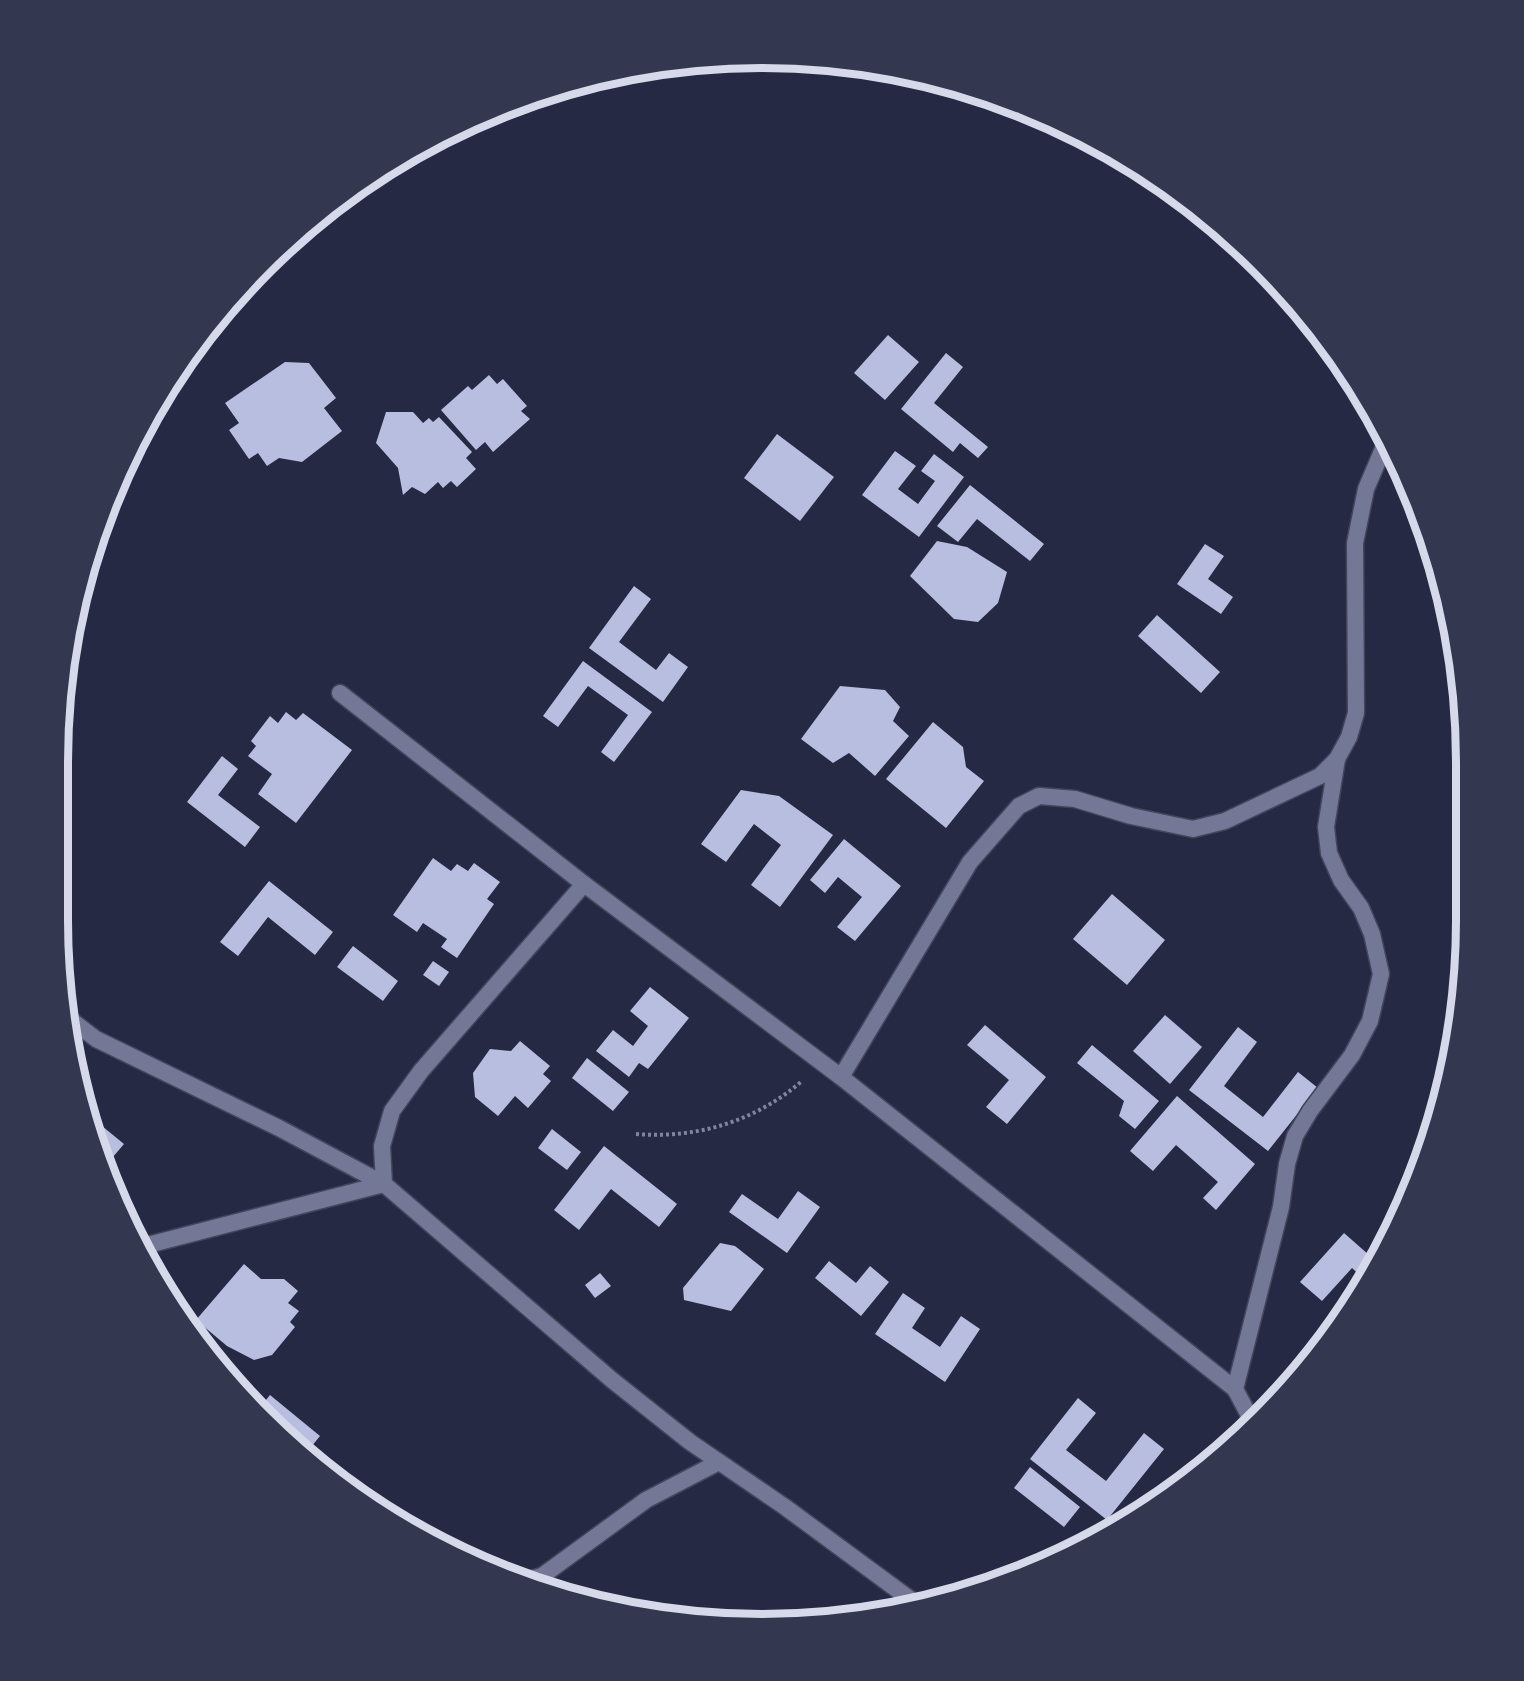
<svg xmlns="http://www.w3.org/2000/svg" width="1524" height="1681" font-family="'Open Sans',sans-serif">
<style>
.building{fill:#b8bedf}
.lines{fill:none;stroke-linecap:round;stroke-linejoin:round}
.minor-casing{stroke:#43455b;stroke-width:19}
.path{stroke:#81859a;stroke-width:4;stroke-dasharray:3 3;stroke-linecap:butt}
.minor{stroke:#727896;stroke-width:16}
.rim{fill:none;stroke:#d6d9ea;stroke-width:8}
</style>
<rect width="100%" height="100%" fill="#252943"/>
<g class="building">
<polygon points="888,335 919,362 885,400 854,373"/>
<polygon points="946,353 963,367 934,403 988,447 978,458 960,443 953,452 901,409"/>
<polygon points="285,362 309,363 336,398 324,408 342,431 302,462 279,458 267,466 258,453 249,459 229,430 239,423 225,403"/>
<polygon points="489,375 497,384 503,379 527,406 521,411 530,419 493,452 485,442 476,450 441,410 468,386 472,390"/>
<polygon points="386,412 413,412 423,423 429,418 433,422 439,417 472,452 466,458 476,469 457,487 451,481 443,488 438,482 425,494 412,487 403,495 398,468 376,443"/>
<polygon points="777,434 834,477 800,521 744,478"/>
<polygon points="895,451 916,466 898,489 918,504 935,481 921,471 934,454 964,477 919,537 862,495"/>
<polygon points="970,485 1044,544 1030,561 977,519 958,542 937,526"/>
<polygon points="937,541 967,547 1007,572 998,603 978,622 954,619 910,576"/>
<polygon points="1205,544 1224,556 1208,579 1233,597 1221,614 1177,584"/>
<polygon points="634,586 651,599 619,642 656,670 669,653 688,667 663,702 589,648"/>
<polygon points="1157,615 1220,672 1201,693 1138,636"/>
<polygon points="583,661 652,712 614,762 601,752 628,715 588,686 558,727 543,716"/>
<polygon points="840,686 885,690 900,707 893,721 909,736 875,776 849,753 833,763 801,739"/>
<polygon points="286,712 296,720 303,713 352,750 296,823 258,794 272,774 248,756 256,746 251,741 270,716 278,723"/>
<polygon points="933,722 963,747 966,767 984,781 946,828 886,779"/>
<polygon points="222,756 238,769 218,795 260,827 245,847 187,802"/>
<polygon points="741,790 779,796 833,835 780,907 751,885 781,845 754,824 726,862 701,844"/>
<polygon points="844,839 901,886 855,941 837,927 862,897 838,877 825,893 810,880"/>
<polygon points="433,858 451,871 457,864 468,871 474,863 500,882 487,899 494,904 457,958 441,947 447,939 423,923 417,932 393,915"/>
<polygon points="269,881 333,932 315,955 268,917 238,956 220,942"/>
<polygon points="1112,894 1165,940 1127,985 1073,939"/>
<polygon points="353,946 398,981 383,1001 337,967"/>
<polygon points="433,961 449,972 439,986 423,975"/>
<polygon points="650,987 689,1018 648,1069 639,1063 629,1077 596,1051 613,1030 633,1046 648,1026 630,1011"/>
<polygon points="1165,1015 1202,1047 1170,1084 1133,1051"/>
<polygon points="985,1025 1046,1077 1007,1124 986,1107 1009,1080 967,1045"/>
<polygon points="1238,1027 1257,1042 1224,1086 1263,1117 1298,1072 1318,1088 1268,1151 1189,1090"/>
<polygon points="520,1041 550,1066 543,1074 551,1081 528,1108 515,1096 498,1116 475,1097 473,1073 490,1049 511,1051"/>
<polygon points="1092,1045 1159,1101 1135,1129 1119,1116 1124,1101 1077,1063"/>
<polygon points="587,1058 629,1092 613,1111 572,1078"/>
<polygon points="1177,1096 1255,1164 1216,1210 1203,1198 1218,1182 1176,1145 1153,1171 1130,1151"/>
<polygon points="91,1117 124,1144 107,1164"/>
<polygon points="552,1129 581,1152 567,1170 538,1148"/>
<polygon points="604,1146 677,1204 659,1227 611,1189 579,1230 554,1210"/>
<polygon points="798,1191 820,1207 787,1253 729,1212 742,1194 778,1219"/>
<polygon points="1344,1233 1377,1262 1366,1281 1352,1268 1322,1301 1300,1282"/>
<polygon points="720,1243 735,1246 764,1269 731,1311 684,1300 683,1288"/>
<polygon points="829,1261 856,1283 870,1266 889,1282 861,1316 815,1278"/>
<polygon points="244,1264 261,1279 284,1279 298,1291 288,1303 299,1311 290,1322 295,1327 272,1355 254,1360 227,1346 196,1320"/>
<polygon points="600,1273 611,1286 595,1298 585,1285"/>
<polygon points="903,1293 925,1308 912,1328 940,1347 961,1316 980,1329 945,1382 875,1334"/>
<polygon points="270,1395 320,1436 307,1452 261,1406"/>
<polygon points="1078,1398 1096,1413 1066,1450 1106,1481 1144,1433 1164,1449 1107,1520 1030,1459"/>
<polygon points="1030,1467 1080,1507 1064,1527 1014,1488"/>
</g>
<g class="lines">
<g class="minor-casing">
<g id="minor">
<polyline points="340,693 584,884 841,1077 1235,1389"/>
<polyline points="67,1017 96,1039 279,1128 384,1184 612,1380 690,1442 785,1507 918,1605"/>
<polyline points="841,1077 970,862 1019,806 1039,796 1075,799 1131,816 1193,829 1225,821 1320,776 1337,759 1349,737 1356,713 1355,543 1366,489 1386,442"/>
<polyline points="140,1247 384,1184 382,1146 392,1111 421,1071 584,884"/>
<polyline points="1252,1421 1235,1389 1281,1207 1287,1164 1295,1136 1310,1111 1352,1055 1370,1021 1381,974 1372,934 1361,908 1341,880 1329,853 1326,827 1337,759"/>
<polyline points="528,1580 542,1576 646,1500 719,1462"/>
</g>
</g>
<path class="path" d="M636,1134C697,1139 756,1121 802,1081"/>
<use href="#minor" class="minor"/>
</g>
<path d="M0 0H1524V1681H0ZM762 68H762A694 694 0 0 1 1456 762V920A694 694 0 0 1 762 1614H762A694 694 0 0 1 68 920V762A694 694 0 0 1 762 68Z" fill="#333750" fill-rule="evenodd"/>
<path class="rim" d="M762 68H762A694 694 0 0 1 1456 762V920A694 694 0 0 1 762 1614H762A694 694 0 0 1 68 920V762A694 694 0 0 1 762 68Z"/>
</svg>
